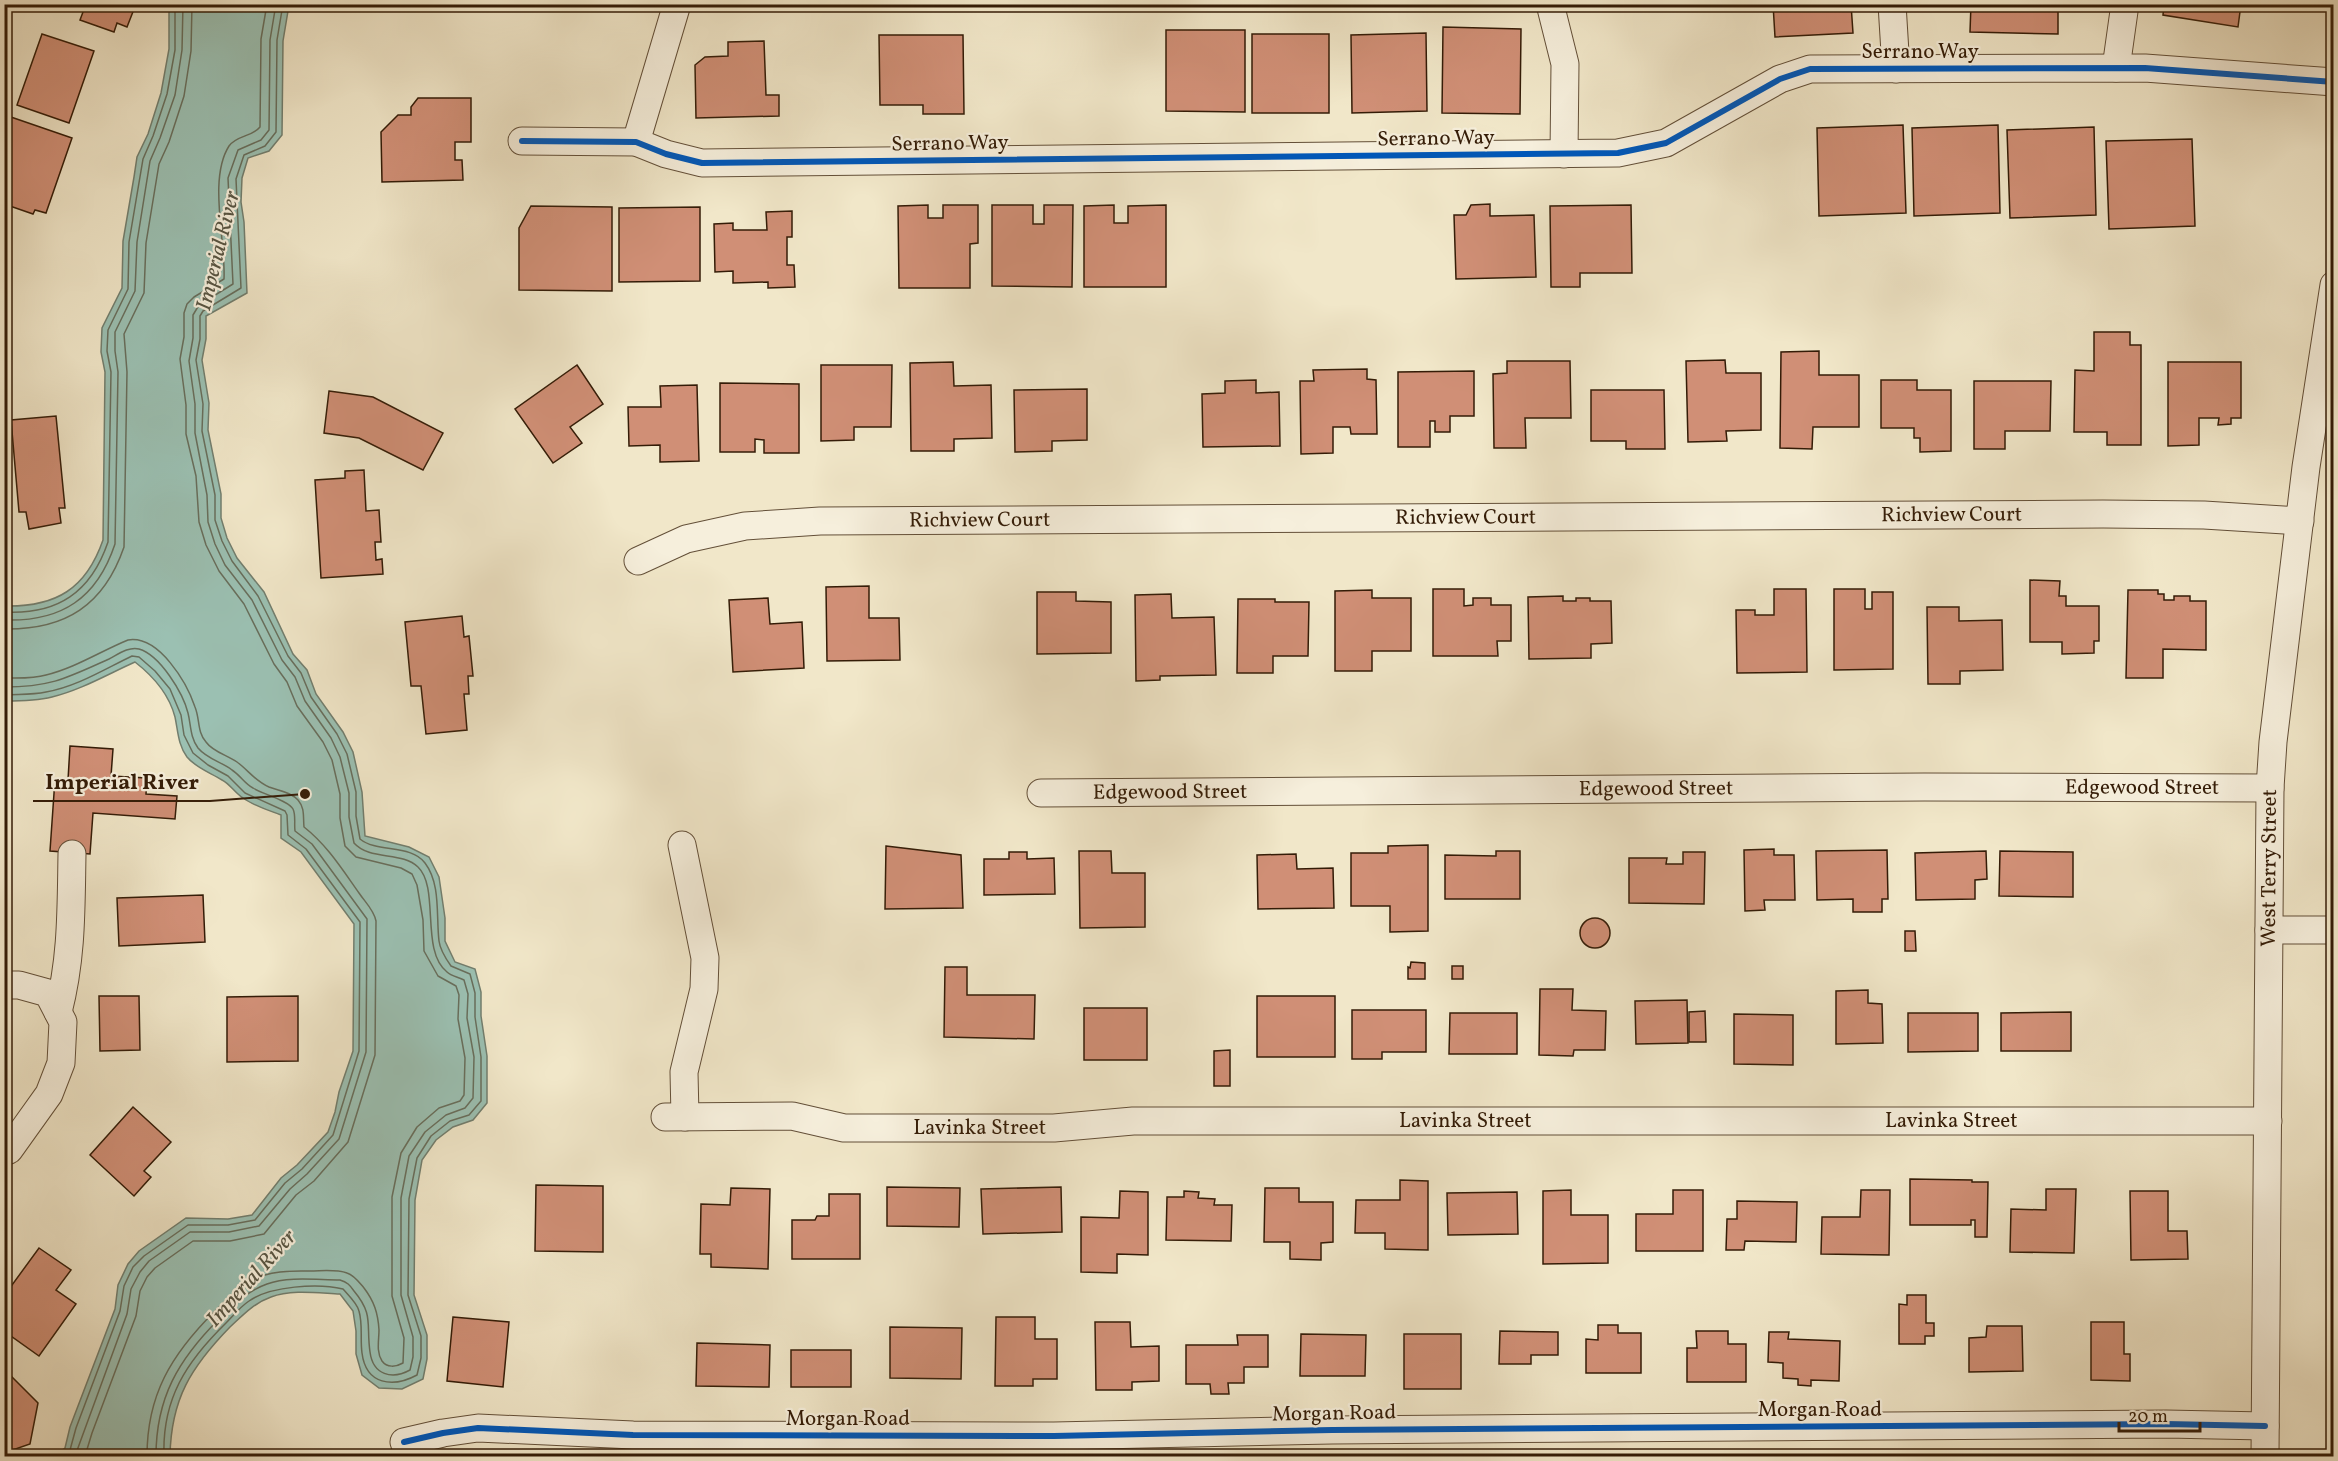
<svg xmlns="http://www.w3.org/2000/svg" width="2338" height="1461" font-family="Vollkorn,serif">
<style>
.water{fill:#9bc0b2;stroke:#727e6e;stroke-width:1.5}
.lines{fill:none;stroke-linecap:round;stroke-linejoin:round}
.shore{stroke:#686e5c;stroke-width:1.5}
.building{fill:#d08f76;stroke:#341c07;stroke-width:1.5}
.minor-casing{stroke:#634f38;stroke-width:29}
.minor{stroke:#f6efdc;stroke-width:27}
.cycleway-casing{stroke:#f6efdc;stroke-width:10}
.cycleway{stroke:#0057b8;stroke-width:6}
.labels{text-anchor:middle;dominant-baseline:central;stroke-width:4.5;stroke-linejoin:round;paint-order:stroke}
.street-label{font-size:21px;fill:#341c07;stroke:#f6efdc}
.water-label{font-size:22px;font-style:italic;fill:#585543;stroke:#f6efdc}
.leader{fill:none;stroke:#341c07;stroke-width:2}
.callout-dot{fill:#341c07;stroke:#f6efdc;stroke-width:2}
.callout-label{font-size:22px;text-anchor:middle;font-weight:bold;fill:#341c07;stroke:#f6efdc;stroke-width:4.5;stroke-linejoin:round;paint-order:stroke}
</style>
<rect width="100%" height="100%" fill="#f1e7c9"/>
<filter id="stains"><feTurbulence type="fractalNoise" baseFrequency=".00333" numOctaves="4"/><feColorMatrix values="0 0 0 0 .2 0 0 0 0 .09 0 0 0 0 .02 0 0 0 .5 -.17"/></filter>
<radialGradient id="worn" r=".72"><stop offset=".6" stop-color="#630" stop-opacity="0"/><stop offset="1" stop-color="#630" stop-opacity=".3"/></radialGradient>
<path class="water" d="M169,5H289L283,41L282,135L269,151L248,158L242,178L241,202L244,222L247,293L206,316V339L202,360L209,403L208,430L221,494V518L227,538L237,558L264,592L293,654L307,670L316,694L343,732L353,752L362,792L365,836L409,847L429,857L439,877L445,918V941L455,962L475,969L481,992V1016L487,1056V1103L473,1120L453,1127L436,1140L422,1160L415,1200L414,1295L427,1335V1359L423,1379L402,1389L379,1388L362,1375L356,1354V1331L353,1311L340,1294C318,1293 291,1289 271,1297C254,1303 243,1315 230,1327C191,1367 171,1399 170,1456H55L65,1448L70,1427L115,1309L118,1285L128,1264L139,1251L186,1218L228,1219L252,1215L281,1178L297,1165L328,1132L335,1112L339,1092L353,1051L354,924L301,852L281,838V815C268,810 254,806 243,798C235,793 230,784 222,780C211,773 196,768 187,757C178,745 178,731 175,717C169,694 153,676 135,662C108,674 81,690 52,697C36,701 20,701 5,701V606C56,607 86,589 103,540L105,372L101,352L102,328L122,288L123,241L134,177L137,157L148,134L161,93L169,49Z"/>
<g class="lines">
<g class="shore">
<path d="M4,612C58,615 91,592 108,542L111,372L107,351L108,330L128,289L129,242L143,159L153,136L167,94L175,50V4"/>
<path d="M4,620C62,622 97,598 115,544L118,372L115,351V332L135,291L137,242L150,161L160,138L175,95L182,50L183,4"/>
<path d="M4,629C66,630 104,605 124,547L127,372L124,334L144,293L146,243L159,164L169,142L184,96L191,51L192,4"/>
<path d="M4,678C19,678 33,679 46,675C75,668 101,651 128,640C159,635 187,683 195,707C200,719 197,732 206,742C213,752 227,755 237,762C248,770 255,781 269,787C279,791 291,792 298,800C305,808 303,817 304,827C327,845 342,869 359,893C365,902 374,910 376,921L375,1055L348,1142L314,1181L296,1195L264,1234L230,1241H193L155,1268L147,1277L140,1291L136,1316L92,1433L85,1456"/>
<path d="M4,687C51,687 67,678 109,659C117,655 129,646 139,649C160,655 183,693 188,713C191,725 190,737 198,748C207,759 222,762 232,770C240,775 245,784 253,788C262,794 288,800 293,809C296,815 294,824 295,831L312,844L367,919L366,1052L339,1139L307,1174L290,1189L259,1226L229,1232H190L149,1261L140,1272L131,1289L127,1314L75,1456"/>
<path d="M4,695C19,694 32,695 46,692C76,687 105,669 132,656L139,657L155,671L170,689L181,715L184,735L193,753L208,765L228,776L245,793L285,811L287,815L288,835L306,849L360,922L359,1051L333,1135L302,1169L285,1183L255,1220L228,1225H188L144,1256L133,1267L124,1286L120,1311L76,1428L70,1450L63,1456"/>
<path d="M147,1456C147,1395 171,1355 214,1312C229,1297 244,1282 265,1275C280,1270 296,1271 310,1271C322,1271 336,1269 347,1273C354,1275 359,1282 364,1288C374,1301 378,1313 379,1330C379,1340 376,1352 382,1361C387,1368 396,1367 403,1363L404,1338L392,1296V1197L401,1153L417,1127L439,1108L460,1101L464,1095L465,1058L458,1019L459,995L456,986L438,976L424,951L423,920L417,885L412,874L401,868L356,857L345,846L340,818V794L332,760L323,742L297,706L287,682L274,664L244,604L219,571L206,545L199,522L196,476L186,434V405L180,359L184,337V313L187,304L194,297L224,279C226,242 208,179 229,146C237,135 252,137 260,127L261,39L267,4"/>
<path d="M156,1456C156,1398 178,1360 219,1319C234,1305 247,1291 267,1284C289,1276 317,1280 340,1280C347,1282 350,1285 354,1291C374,1315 366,1324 370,1352C373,1375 392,1380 410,1370L413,1357V1337L401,1295V1198L409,1156L425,1132L446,1115L465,1108L473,1098L474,1057L467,1018L468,994L464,980C458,977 451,976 447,972C420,951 440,888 418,867C402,851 370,861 354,843L349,817V793L340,757L331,738L305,701L295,677L282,660L252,600L225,565L215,544L208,522L207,495L195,433V404L189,361L193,338V315L199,305L233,284L228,178L238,150L261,140L269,130L270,40L276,4"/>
<path d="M164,1456C162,1399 186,1362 226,1323C233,1316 240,1307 249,1301C270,1286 318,1283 343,1289C348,1295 357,1303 359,1311C363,1325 360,1339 362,1353C366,1385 393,1388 417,1375L421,1358V1336L408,1295L409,1199L417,1158L431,1136L450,1121L469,1115L481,1101V1057L475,1017V993L470,974L451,966C446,959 440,949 439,941C436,916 441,884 425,863C411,844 377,853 360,839L356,816V792L347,754L337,734L311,697L301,673L288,656L258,596L232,561L222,541L215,520V495L202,431L203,404L196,360L200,339V316L203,311L241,288L236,179L244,155L265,146L276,132L277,40L283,4"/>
</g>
</g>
<g class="building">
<polygon points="86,4 136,4 127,27 117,23 114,32 80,20"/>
<polygon points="1773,4 1851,4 1853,33 1775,37"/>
<polygon points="1971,4 2058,4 2058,34 1970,32"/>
<polygon points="2164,4 2241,4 2238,27 2163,15"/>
<polygon points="1443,27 1521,29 1520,114 1442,113"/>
<polygon points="1166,30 1245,30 1245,112 1166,111"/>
<polygon points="1426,33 1427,111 1352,113 1351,35"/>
<polygon points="42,34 94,51 69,123 17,105"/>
<rect x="1252" y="34" width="77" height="79"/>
<polygon points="879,35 963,35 964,114 923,114 923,105 880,105"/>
<polygon points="764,41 766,95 779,95 779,116 696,118 695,65 705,57 728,56 728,42"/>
<polygon points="418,98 471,98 471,142 455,142 455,160 462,160 463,180 382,182 381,132 398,115 411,115 411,107"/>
<polygon points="8,116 72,138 46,213 35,210 33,214 4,204 4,127"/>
<polygon points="1903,125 1906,213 1819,216 1817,128"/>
<polygon points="1998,125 2000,213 1914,216 1912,128"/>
<polygon points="2094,127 2096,215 2010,218 2007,130"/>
<polygon points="2192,139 2195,226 2109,229 2106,141"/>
<polygon points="1490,204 1490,216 1534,215 1536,277 1456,279 1454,215 1466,215 1471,205"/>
<polygon points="928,205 928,218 943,218 943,205 978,205 978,243 970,244 970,288 899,288 898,206"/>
<polygon points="992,205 1033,205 1033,224 1044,224 1044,205 1073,205 1072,287 992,286"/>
<polygon points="1114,205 1114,223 1128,223 1128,206 1166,205 1166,287 1084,287 1084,206"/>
<polygon points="1631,205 1632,273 1580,273 1580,287 1551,287 1550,206"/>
<polygon points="531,206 612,207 612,291 519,290 519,228"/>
<polygon points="700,207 700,281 619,282 619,208"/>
<polygon points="792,211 792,237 787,237 787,265 794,265 795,287 768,288 768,282 733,283 733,271 715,272 714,224 733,223 733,230 767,230 766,212"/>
<polygon points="2094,332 2130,332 2130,345 2141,345 2141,445 2107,445 2107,432 2074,432 2075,370 2094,371"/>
<polygon points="1819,351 1819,375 1859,375 1859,427 1813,427 1812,449 1780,448 1781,352"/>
<polygon points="1725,360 1726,373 1761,373 1761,430 1726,431 1727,441 1688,442 1686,361"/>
<polygon points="1507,361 1570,361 1571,418 1525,418 1526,448 1494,448 1493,374 1507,373"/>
<polygon points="953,362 954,386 991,385 992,438 954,439 954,451 911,451 910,363"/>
<polygon points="2168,362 2241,362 2241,418 2231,418 2231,424 2218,425 2219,418 2199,418 2199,445 2168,446"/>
<polygon points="577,365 603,404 570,427 582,443 553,463 515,409"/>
<polygon points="821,365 892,365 891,427 854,427 854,440 821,441"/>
<polygon points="1367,369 1367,379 1376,380 1377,434 1351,434 1350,427 1333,427 1333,453 1301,454 1300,381 1314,381 1313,370"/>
<polygon points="1474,371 1474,416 1450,416 1450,432 1435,432 1435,421 1430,421 1430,447 1398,447 1398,372"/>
<polygon points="1256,380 1256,393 1279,392 1280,446 1203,447 1202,394 1225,393 1225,381"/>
<polygon points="1881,380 1917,380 1917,390 1951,390 1951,451 1920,452 1920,438 1914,438 1914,428 1881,428"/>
<polygon points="1974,381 2051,381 2050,431 2005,431 2005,449 1974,449"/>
<polygon points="720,383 799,384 799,453 764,453 764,440 755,439 755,452 720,452"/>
<polygon points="697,385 699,461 660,462 660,445 629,446 628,407 661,407 660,386"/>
<polygon points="1087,389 1087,440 1052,441 1052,451 1015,452 1014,390"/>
<polygon points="1591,390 1664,390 1665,449 1626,449 1626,441 1591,441"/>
<polygon points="329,391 373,397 443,433 423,470 359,438 324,433"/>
<polygon points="56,416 65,508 59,508 61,523 29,529 26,512 19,512 11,420"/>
<polygon points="364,470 366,511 379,510 381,542 375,542 376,560 382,559 383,574 321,578 315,480 345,478 345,471"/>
<polygon points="2030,580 2060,581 2059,596 2066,596 2066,606 2099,606 2099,641 2094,641 2094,653 2062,654 2062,642 2030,642"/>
<polygon points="869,586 869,618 899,618 900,660 827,661 826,587"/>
<polygon points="1433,589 1464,589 1464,606 1473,605 1473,598 1491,598 1491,605 1511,605 1511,641 1497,641 1498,656 1433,656"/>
<polygon points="1774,589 1806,589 1807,672 1737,673 1736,610 1755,610 1755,615 1774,615"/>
<polygon points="1834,589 1865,589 1865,609 1872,609 1872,592 1893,592 1893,669 1834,670"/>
<polygon points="1372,590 1372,598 1411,598 1411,651 1372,651 1372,671 1335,671 1335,591"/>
<polygon points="2128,590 2158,590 2158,594 2164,594 2164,600 2174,600 2174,596 2190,596 2190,601 2206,601 2206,650 2163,649 2163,678 2126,678"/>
<polygon points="1037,592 1076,592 1076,601 1111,602 1111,653 1037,654"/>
<polygon points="1171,594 1172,618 1214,617 1216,675 1160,676 1160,680 1136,681 1135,595"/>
<polygon points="1563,596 1563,601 1576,601 1576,598 1590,598 1590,601 1611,601 1612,643 1591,644 1591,658 1529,659 1528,597"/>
<polygon points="768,598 770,624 802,622 804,668 733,672 729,600"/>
<polygon points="1238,599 1275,599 1275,602 1309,602 1308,656 1273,656 1273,673 1237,673"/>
<polygon points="1927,607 1959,607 1959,621 2002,620 2003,670 1960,671 1960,684 1928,684"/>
<polygon points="462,616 464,637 469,636 473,676 468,676 469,694 464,694 467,730 426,734 421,686 411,686 405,622"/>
<polygon points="70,746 113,749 111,776 147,778 146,794 177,796 175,819 93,813 90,854 50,851 55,779 68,780"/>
<polygon points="1428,845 1428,931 1390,932 1390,906 1351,906 1351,853 1388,853 1388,846"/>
<polygon points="886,846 961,855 963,908 885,909"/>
<polygon points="1774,849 1774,855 1794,855 1795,900 1764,900 1765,910 1745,911 1744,850"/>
<polygon points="1887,850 1888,899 1882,899 1882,912 1853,912 1853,899 1817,900 1816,851"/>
<polygon points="1079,851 1111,851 1112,873 1145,873 1145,927 1080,928"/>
<polygon points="1496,851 1520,851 1520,899 1445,899 1445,855 1496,856"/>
<polygon points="1986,851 1987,879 1975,880 1975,899 1916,900 1915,853"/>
<polygon points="2000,851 2073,852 2073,897 1999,896"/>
<polygon points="1009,852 1027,852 1027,859 1054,858 1055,894 984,895 984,859 1009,859"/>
<polygon points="1683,852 1705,852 1704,904 1629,903 1629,858 1667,858 1666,864 1683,864"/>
<polygon points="1296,854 1297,869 1333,868 1334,908 1258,909 1257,855"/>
<polygon points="203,895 205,942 119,946 117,898"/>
<circle cx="1595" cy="933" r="15"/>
<polygon points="1905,931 1915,931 1916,951 1905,951"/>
<polygon points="1411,962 1425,963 1425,979 1408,979 1408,967 1410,968"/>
<rect x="1452" y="966" width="11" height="13"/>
<polygon points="945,967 967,967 967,995 1035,995 1034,1039 944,1037"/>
<polygon points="1540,989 1573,989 1572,1010 1606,1011 1605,1050 1574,1050 1573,1056 1539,1055"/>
<polygon points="1868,990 1868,1003 1882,1004 1883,1043 1836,1044 1836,991"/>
<polygon points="99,996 139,996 140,1050 100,1051"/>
<polygon points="298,996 298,1061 227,1062 227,997"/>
<rect x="1257" y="996" width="78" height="61"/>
<polygon points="1687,1000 1688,1043 1636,1044 1635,1001"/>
<rect x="1084" y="1008" width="63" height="52"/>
<polygon points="1352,1010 1426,1010 1426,1052 1382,1052 1382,1059 1352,1059"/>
<polygon points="1705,1011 1706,1042 1689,1042 1689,1012"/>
<polygon points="2071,1012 2071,1051 2001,1051 2001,1013"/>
<polygon points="1450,1013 1517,1013 1517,1054 1449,1054"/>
<polygon points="1908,1013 1978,1013 1978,1051 1908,1052"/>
<polygon points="1734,1014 1793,1015 1793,1065 1734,1064"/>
<polygon points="1230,1050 1230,1086 1214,1086 1214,1051"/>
<polygon points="133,1107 171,1142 144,1171 151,1177 134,1196 90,1155"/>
<polygon points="1910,1179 1972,1180 1972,1182 1988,1182 1987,1237 1975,1237 1975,1220 1971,1220 1971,1225 1910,1225"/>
<polygon points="1400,1180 1428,1181 1428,1250 1385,1249 1385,1233 1355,1233 1356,1200 1400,1200"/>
<polygon points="536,1185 603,1186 603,1252 535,1251"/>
<polygon points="887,1187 960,1188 959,1227 887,1226"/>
<polygon points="1061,1187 1062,1232 983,1234 981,1189"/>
<polygon points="731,1188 770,1189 768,1269 711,1267 711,1254 700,1254 701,1204 730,1205"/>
<polygon points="1265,1188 1299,1188 1299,1202 1333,1202 1333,1242 1321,1243 1321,1260 1290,1259 1290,1242 1264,1242"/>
<polygon points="2046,1189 2076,1189 2074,1253 2010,1252 2011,1209 2046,1210"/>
<polygon points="1571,1190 1571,1215 1608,1215 1608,1263 1543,1264 1543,1191"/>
<polygon points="1673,1190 1703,1190 1703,1251 1636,1251 1636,1214 1673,1214"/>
<polygon points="1861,1190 1890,1190 1889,1255 1821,1254 1822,1217 1860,1217"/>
<polygon points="1120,1191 1148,1192 1148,1255 1117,1254 1117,1273 1081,1272 1081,1217 1119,1218"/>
<polygon points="1184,1191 1199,1192 1198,1198 1215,1199 1214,1205 1232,1205 1231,1241 1166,1240 1167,1197 1184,1197"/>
<polygon points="2130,1191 2168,1191 2168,1231 2187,1231 2188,1259 2131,1260"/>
<polygon points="1517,1192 1518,1234 1448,1235 1447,1193"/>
<polygon points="829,1194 860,1194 860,1259 792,1259 792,1220 815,1220 817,1216 829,1216"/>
<polygon points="1737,1201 1797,1202 1796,1242 1745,1241 1744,1250 1726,1250 1727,1219 1737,1219"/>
<polygon points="39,1248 71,1270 56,1290 76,1304 39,1356 4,1331 4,1296"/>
<polygon points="1907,1295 1926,1295 1926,1323 1934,1323 1934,1336 1925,1336 1925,1344 1899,1344 1899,1304 1907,1305"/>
<polygon points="453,1317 509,1322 503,1387 447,1381"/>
<polygon points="996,1317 1035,1317 1035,1339 1057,1339 1057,1379 1033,1379 1033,1386 995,1386"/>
<polygon points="1095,1322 1130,1322 1131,1347 1159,1346 1159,1381 1132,1382 1132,1390 1096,1390"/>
<polygon points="2091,1322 2124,1322 2124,1354 2130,1354 2130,1381 2091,1380"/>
<polygon points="1598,1325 1618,1325 1618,1333 1641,1333 1641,1373 1586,1373 1586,1339 1598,1340"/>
<polygon points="1987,1326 2022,1326 2023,1371 1969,1372 1969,1338 1986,1337"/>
<polygon points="890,1327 962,1328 961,1379 890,1378"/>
<polygon points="1500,1331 1558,1332 1558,1355 1531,1355 1531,1364 1499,1364"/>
<polygon points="1696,1331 1728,1331 1728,1344 1746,1344 1746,1382 1687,1382 1687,1348 1697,1348"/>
<polygon points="1769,1332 1789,1332 1788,1339 1840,1341 1839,1381 1811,1380 1811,1386 1798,1385 1798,1379 1783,1378 1783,1363 1768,1362"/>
<polygon points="1301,1334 1366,1335 1365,1376 1300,1376"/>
<rect x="1404" y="1334" width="57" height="55"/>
<polygon points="1237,1335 1268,1335 1268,1367 1244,1367 1244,1383 1228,1383 1229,1394 1211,1394 1210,1384 1186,1384 1186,1345 1238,1345"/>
<polygon points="697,1343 770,1345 769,1387 696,1386"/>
<rect x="791" y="1350" width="60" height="37"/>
<polygon points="4,1369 38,1403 30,1444 4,1453"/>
</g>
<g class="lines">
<g class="minor-casing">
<g id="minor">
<polyline points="1550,4 1565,64 1564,154"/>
<polyline points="1892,4 1896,69"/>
<polyline points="2116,68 2125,4"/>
<polyline points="522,141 636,142 666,154 702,163 1618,153 1666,143 1780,79 1810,69 2145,68 2334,82"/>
<polyline points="636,142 677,4"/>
<path id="s1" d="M638,561L686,539L745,526L820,521L2103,514L2204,515L2300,521"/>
<path id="s2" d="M1041,793L1924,787L2270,788"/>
<polyline points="682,845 705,958 704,989 684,1072 685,1117"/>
<polyline points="2269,930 2334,930"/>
<polyline points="4,985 19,985 48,993 63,1022 61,1063 49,1094 9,1150 4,1152"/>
<path d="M58,1012C72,958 71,909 72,854"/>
<path id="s3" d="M665,1117L792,1116L844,1128H1054L1133,1121H2268"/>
<polyline points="404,1442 443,1433 478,1428 633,1435 1054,1436 1332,1430 2166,1424 2265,1426"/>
<path id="s4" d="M2265,1456L2270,788L2273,742L2306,467L2334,285"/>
</g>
</g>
<use href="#minor" class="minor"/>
<g class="cycleway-casing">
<g id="cycleway">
<polyline points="522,141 636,142 666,154 702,163 1618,153 1666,143 1780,79 1810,69 2145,68 2334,82"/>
<polyline points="404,1442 443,1433 478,1428 633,1435 1054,1436 1332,1430 2166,1424 2265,1426"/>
</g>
</g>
<use href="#cycleway" class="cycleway"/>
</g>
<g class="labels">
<g class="street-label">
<text x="1920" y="52">Serrano Way</text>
<text transform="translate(1436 139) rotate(-1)">Serrano Way</text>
<text transform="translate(950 144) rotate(-1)">Serrano Way</text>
<text stroke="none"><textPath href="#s1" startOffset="1320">Richview Court</textPath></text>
<text stroke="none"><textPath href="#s1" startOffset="834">Richview Court</textPath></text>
<text stroke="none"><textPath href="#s1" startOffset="348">Richview Court</textPath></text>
<text stroke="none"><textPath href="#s2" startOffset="1101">Edgewood Street</textPath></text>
<text stroke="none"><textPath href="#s2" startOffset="615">Edgewood Street</textPath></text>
<text stroke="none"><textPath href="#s2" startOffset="129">Edgewood Street</textPath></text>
<text stroke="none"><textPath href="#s4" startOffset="588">West Terry Street</textPath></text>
<text stroke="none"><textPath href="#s3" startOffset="802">Lavinka Street</textPath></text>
<text stroke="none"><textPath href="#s3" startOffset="1288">Lavinka Street</textPath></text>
<text stroke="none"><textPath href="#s3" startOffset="316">Lavinka Street</textPath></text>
<text x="1820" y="1410">Morgan Road</text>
<text transform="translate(1334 1414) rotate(-1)">Morgan Road</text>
<text x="848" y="1419">Morgan Road</text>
</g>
<g class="water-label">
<text transform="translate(219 251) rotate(-76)">Imperial River</text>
<text transform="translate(252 1279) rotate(-48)">Imperial River</text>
</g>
</g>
<path class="leader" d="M305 794L210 801H33"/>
<circle class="callout-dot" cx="305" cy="794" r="6"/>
<g class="callout-label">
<text x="122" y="789">Imperial River</text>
</g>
<rect width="2338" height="1461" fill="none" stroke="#f1e7c9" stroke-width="24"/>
<rect x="6" y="6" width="2326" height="1449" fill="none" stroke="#341c07" stroke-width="3"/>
<rect x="12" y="12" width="2314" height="1437" fill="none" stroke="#341c07" stroke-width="1.5"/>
<path d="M2119 1422v9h81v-9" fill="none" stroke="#341c07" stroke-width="3"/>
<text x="2128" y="1422" font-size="18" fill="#341c07" stroke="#f6efdc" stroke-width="4.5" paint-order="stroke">20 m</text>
<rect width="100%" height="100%" filter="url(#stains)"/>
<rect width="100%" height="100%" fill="url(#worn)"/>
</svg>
